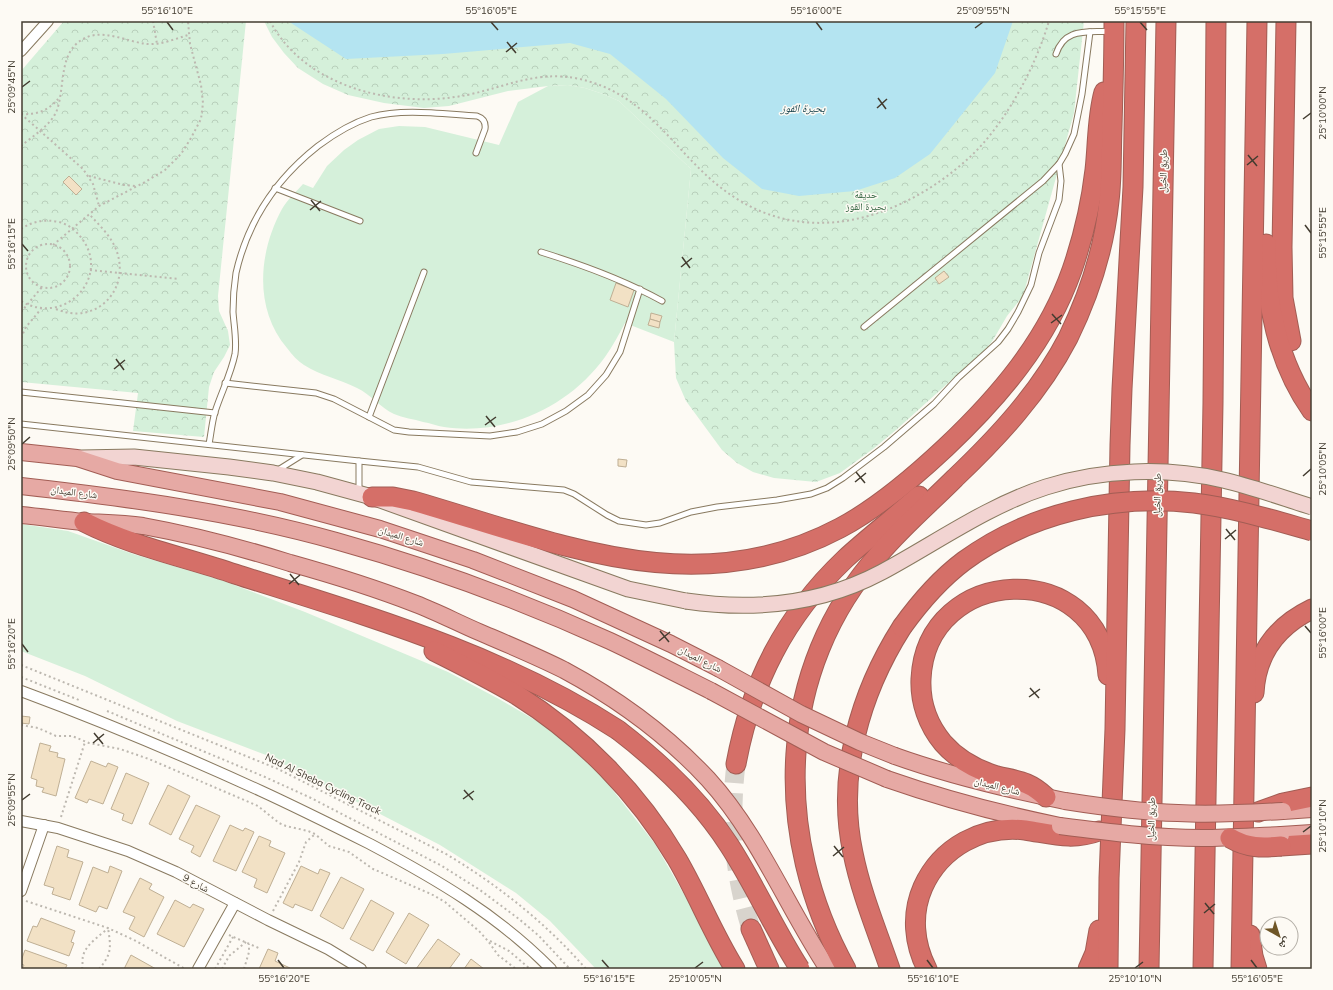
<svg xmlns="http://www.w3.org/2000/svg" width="1333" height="990" font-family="Mulish,'Noto Naskh Arabic',sans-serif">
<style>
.park{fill:url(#park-crowns)}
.garden{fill:#d5f0da}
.water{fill:#b4e4f1}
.building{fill:#f2e1c5;stroke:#bfaf94}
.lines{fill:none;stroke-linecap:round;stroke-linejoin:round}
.highway-tunnel{stroke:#d8d4cd;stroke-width:19;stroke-dasharray:19 10;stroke-linecap:butt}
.lane-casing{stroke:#897a60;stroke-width:7}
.street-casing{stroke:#897a60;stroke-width:12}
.secondary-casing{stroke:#897a60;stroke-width:17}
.primary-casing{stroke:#a25d54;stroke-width:18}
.highway-casing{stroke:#a25d54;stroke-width:21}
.path{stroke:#bdb8b0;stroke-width:2;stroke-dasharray:2 3;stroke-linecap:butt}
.lane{stroke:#fff;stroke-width:5}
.street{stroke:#fff;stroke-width:10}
.secondary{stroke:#f2d4d2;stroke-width:15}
.primary{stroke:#e6a9a4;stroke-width:16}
.highway{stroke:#d56f68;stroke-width:19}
.secondary-bridge-casing{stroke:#897a60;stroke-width:17;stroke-linecap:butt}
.primary-bridge-casing{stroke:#a25d54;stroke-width:18;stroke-linecap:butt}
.highway-bridge-casing{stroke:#a25d54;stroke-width:21;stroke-linecap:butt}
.secondary-bridge{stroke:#f2d4d2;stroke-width:15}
.primary-bridge{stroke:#e6a9a4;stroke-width:16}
.highway-bridge{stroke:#d56f68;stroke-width:19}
.ticks{fill:none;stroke:#433c30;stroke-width:1.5}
.labels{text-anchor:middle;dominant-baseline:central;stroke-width:3;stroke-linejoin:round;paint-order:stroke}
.street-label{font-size:10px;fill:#433c30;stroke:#fdfaf4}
.park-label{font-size:10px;fill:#30633e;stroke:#fdfaf4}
.water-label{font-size:11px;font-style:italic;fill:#19444e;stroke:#fdfaf4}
.neatline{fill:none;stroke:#433c30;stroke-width:1.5}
.ticks-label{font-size:10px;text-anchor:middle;fill:#433c30}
</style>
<defs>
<pattern id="park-crowns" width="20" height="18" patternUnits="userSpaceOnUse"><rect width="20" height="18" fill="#d5f0da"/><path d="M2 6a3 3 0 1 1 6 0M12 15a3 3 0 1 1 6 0" fill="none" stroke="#b8cfbb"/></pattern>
</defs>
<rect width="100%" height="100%" fill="#fdfaf4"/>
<g class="park">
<polygon points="64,21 246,21 218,296 219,311 228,331 230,345 224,357 214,372 209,387 204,437 133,431 138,393 21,382 21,71"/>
<polygon points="264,21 1084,21 1074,113 1023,296 1007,316 993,340 987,348 896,430 873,449 840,473 816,482 774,478 753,472 737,463 722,450 686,401 676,378 674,342 691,169 619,101 603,94 585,88 568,85 548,86 508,91 449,106 424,108 384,103 348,95 323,84 298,68 284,53 272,37"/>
</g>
<g class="garden">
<path d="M568,85L585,88L603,94L619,101L691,169L674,342L625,323C619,334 613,346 605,357C569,407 506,436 444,427C437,426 430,423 423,422C414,419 403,418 394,414C381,408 370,394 357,388C340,379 321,376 304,365C298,361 292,355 287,348C254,309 258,253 282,209C287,200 296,192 303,184L313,188L327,166L344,150L358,140L379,129L399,126L425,127L499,145L518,102L548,86Z"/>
<polygon points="21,524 68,531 133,554 221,580 305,612 448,672 499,699 547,727 601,775 655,844 727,969 596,969 550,921 516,893 440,845 266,755 177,721 85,676 21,651"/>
</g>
<polygon class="water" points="288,21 1013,21 995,73 930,154 895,178 855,191 799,196 762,189 723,158 666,99 610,54 570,43 443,54 346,59"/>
<g class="building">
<polygon points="69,176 82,189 76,195 63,182"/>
<polygon points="944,271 949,277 939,284 935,278"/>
<polygon points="616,283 634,290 628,307 610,300"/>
<polygon points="651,313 662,316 660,322 650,319"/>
<polygon points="650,319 660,322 659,328 648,325"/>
<polygon points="618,459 627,460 626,467 618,466"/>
<polygon points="21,716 30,717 29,724 21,723"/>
<polygon points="40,743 51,746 49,751 58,753 57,757 65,759 56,796 42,792 44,788 36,786 37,780 31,778"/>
<polygon points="91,761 106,767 108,763 118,767 103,804 89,799 87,803 75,798"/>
<polygon points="126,773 149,783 132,824 122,820 124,814 111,809"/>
<polygon points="168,785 190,796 171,835 149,824"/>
<polygon points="196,805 220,816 200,857 191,852 194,846 179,839"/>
<polygon points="230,825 243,831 245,828 254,832 236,871 213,861"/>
<polygon points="259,836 271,841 269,846 285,853 267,893 254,887 257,879 242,872"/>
<polygon points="57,846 69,850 67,857 83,862 70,900 52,894 54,888 44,885"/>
<polygon points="110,866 122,871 107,909 99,906 96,912 79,905 93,867 108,873"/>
<polygon points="301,866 318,874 320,869 330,873 312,911 295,904 293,908 283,903"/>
<polygon points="341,877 364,889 343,929 320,916"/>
<polygon points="140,878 152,884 149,889 164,897 144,937 129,929 135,917 123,912"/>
<polygon points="175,900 190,908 193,904 204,909 184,947 157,934"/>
<polygon points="371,900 394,913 373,951 350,939"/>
<polygon points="409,913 429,925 406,964 386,952"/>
<polygon points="41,918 75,931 71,942 74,943 69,956 27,941 33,926 37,927"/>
<polygon points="438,939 460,954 449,969 416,969"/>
<polygon points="268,949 278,953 275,961 290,968 290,969 259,969"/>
<polygon points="25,950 67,965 65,969 22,969 24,965 21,964 21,961"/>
<polygon points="131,955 156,969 124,969"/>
<polygon points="471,959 484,969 464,969"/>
</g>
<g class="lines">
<path class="highway-tunnel" d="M736,764C729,822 734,873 751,929"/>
<g class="lane-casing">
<g id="lane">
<path d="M1056,54C1065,27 1087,33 1111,31"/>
<polyline points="275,188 360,221"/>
<path d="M541,252C583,265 624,280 662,301"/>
<polyline points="864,327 1043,181 1059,164 1065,154 1074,134 1082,94 1090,32"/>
<polyline points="225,383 316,393 334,399 394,430 409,432 490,436 517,432 542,424 566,411 588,395 606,375 620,352 640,289"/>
<polyline points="21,392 215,413"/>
<polyline points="369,417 424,272"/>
<polyline points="21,424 359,461 418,467 471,482 564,490 574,494 607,515 619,521 646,525 660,523 691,512 717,507 777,500 811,494 827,488 843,478 884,447 934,404 958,378 998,342 1008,329 1018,312 1031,285 1039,253 1059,200 1061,181 1059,164"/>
<path d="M209,444C211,434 212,422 215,412C221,393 231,374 235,354C237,341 234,326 233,312C233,299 234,286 236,273C248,220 276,179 318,146C334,134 352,123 371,117C403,108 443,114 477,116C483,118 486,122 485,129L476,153"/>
<polyline points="278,470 302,455"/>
<polyline points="359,491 359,461"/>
</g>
</g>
<g class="street-casing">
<g id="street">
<polyline points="21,51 48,21"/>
<path d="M21,691C102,721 182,755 261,791C298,808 334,826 370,844C436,879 498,915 551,969"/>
<polyline points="21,821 58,828 128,851 176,872 268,920 328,949 361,969"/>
<polyline points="21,891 44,825"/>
<polyline points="198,969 235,903"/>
</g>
</g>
<g class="secondary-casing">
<polyline id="secondary" points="80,458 134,457 229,467 273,473 317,482 372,497 628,589 686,601"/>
</g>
<g class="primary-casing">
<g id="primary">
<polyline points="21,452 77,458 117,471 280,502 380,529 473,560 573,599 671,644 718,668"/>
<path d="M21,486C127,498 233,512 336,541C430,567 522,601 610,641C644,657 677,674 711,691"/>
<path d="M21,515C42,517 63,520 84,522C104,523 123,523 143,526C193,535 242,548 290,563C333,575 375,588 416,604C437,612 458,623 479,632C507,644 536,656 564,670C618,699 666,734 708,779C759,835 787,907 828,969"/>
<path d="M895,756C951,776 1006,789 1065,801"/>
<path d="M887,779C944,799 1001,814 1060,826"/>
<polyline points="1283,811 1312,809"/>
<polyline points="1281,835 1312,833"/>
</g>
</g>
<g class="highway-casing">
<g id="highway">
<polyline points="1286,21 1282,247 1283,298 1291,341"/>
<path d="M1266,244C1265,302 1278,363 1312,411"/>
<path d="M372,497H393L413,501C556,542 695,605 840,528C878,508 913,478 945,448C999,397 1047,341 1072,270C1083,238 1091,204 1095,170C1098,144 1097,117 1104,92"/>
<path d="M84,522C131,546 185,557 235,574C367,616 501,654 618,730"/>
<path d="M434,651C462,665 490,679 517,695C582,736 638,793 677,859C698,895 713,934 735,969"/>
<path d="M1254,693C1256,653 1277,626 1312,609"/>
<path d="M736,764C751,683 785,616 845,559C869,537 895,517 919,496"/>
<path d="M1046,797C1029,781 1018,781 997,776C977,770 957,759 943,743C928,725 920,702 921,679C926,564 1100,556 1108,675"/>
<polyline points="1258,812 1283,803 1312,797"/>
<polyline points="1281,846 1312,844"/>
<polyline points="751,929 769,969"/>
<polyline points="1250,935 1253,956 1257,969"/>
<path d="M846,969C772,836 775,669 880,553C903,526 930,503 955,478C998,437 1040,392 1068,338C1089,295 1104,249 1109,201C1112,177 1111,152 1112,127C1113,92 1114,56 1114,21"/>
<path d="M890,969C877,931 861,893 853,853C836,775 860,693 902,627"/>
<path d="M927,969C914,944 911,914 923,887C941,847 982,825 1025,830C1052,834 1072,841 1099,831"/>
<polyline points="1088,969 1095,953 1099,930"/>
<polyline points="1108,969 1109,878 1115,729 1120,445 1122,389 1133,187 1136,21"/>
<polyline points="1149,969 1166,21"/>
<polyline points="1203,969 1213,403 1216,21"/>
<polyline points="1241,969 1257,21"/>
</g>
</g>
<g class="path">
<polyline points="153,21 157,44"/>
<path d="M270,21C306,89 397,109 467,95C505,87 535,71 575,78C653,93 675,159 734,197C813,249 906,216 970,157C1006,123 1035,68 1049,21"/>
<polyline points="21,114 83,169 93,184 99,206"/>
<path d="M21,114C36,115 48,111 58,99"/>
<path d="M21,146C33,136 52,124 57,110C66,84 57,47 90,36C108,31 129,42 147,44C161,45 175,39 188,35"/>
<polyline points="89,176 124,185 136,186"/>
<path d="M21,229C33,221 45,219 59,222C67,224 74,229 79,235C114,274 66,328 21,301"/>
<circle cx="48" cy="266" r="22"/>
<polyline points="53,245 99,206 145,182 165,170 181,154 191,138 201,119 203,103 201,85 190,44 188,21"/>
<polyline points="90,270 179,279"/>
<path d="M56,309C95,326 130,291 117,252C112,237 100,226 90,215"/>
<polyline points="21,312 42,287"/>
<polyline points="21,338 26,327 41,309"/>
<path d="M21,665L278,769L446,854C498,885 546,923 586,969"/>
<polyline points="21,677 79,700"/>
<polyline points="107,711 265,777 311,798 442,866 480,890 519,919 539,936 570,969"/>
<polyline points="21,725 38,728 56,736 72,736 89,743 120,749 149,759 258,806 279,823 286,826 308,831 315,834 329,846 349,852 373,869 431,894 445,902 479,931 488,941 498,955 516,969"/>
<polyline points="61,817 85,742"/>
<polyline points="26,901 108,928 136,941 185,969"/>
<polyline points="273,911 299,862 306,842 315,834"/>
<polyline points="229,935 261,949"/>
<polyline points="490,941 509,951 530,969"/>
<path d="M82,969C83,965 82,960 83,956C86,944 100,936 108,928"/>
<path d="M99,969C112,954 111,947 108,928"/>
<polyline points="215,969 233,937"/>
<polyline points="222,969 229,956 246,942"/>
<polyline points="244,969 249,952 249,944"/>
<polyline points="523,969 527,966"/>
</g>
<use href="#lane" class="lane"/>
<use href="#street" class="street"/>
<use href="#secondary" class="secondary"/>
<use href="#primary" class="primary"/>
<use href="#highway" class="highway"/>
<g class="secondary-bridge-casing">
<path id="secondary-bridge" d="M686,601C754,611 820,605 882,572C936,543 987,506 1046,487C1102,469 1166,467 1223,480C1253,487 1283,498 1312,507"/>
</g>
<g class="primary-bridge-casing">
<g id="primary-bridge">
<polyline points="718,668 801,714 860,742 895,756"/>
<polyline points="711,691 824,752 887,779"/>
<path d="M1065,801C1103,807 1140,812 1178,813C1213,815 1248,813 1283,811"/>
<path d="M1060,826C1107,832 1154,838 1202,838C1229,838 1255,836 1281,835"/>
</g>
</g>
<g class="highway-bridge-casing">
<g id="highway-bridge">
<path d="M902,627C920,602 940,579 964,561C1030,513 1113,494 1194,503C1234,508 1273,520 1312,531"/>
<path d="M618,730C661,763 700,800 729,845C755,885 774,929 800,969"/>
<path d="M1230,838C1247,848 1262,848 1281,846"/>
</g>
</g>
<use href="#secondary-bridge" class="secondary-bridge"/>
<use href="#primary-bridge" class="primary-bridge"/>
<use href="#highway-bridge" class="highway-bridge"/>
</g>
<path class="ticks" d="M167,22L173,30M491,22L498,30M816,22L822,30M1140,22L1147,30M975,28L983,22M507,42L516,53M506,52L517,43M22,87L30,81M878,98L886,109M877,108L887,99M1303,119L1311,113M1248,155L1257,166M1247,165L1258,156M311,200L320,211M310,210L321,201M1305,225L1311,233M22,244L28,251M682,257L690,268M681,267L692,258M1052,314L1061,324M1051,323L1062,315M116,359L124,370M114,369L125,360M486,416L495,427M485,425L496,417M22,444L30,437M856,472L865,483M1303,476L1311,469M855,482L866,473M1226,529L1235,540M1225,539L1236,530M290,574L299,585M289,584L300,575M1305,626L1311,633M660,631L669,642M659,641L670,632M22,644L28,652M1030,688L1039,698M1029,697L1040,689M94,733L103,744M93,743L104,734M464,790L473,800M463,799L474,791M22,800L30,794M1303,832L1311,826M834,846L843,857M833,856L844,847M1205,903L1214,914M1204,913L1215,904M278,960L284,968M602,960L609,968M927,960L933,968M1251,960L1257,968M695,968L703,962M1135,968L1143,962"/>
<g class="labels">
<g class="street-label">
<text transform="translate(1163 171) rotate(-89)">طريق الخيل</text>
<text transform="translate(74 492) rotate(7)">شارع الميدان</text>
<text transform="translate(1157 495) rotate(-89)">طريق الخيل</text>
<text transform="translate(401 536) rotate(17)">شارع الميدان</text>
<text transform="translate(700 659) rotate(27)">شارع الميدان</text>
<text transform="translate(323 784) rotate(26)">Nad Al Sheba Cycling Track</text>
<text transform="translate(997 786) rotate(14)">شارع الميدان</text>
<text transform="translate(1151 819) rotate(-89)">طريق الخيل</text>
<text transform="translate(196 883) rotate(27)">شارع 9</text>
</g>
<g class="park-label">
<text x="866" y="194">حديقة<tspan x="866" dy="12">بحيرة القوز</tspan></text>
</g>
<g class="water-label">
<text x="803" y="108">بحيرة القوز</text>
</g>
</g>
<rect width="1333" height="990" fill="none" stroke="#fdfaf4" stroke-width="44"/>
<g transform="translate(1279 936) rotate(141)"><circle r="19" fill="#fdfaf4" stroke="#b3aea6"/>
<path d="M0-3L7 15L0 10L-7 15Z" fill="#6f5627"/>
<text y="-6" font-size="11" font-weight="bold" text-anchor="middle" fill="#433c30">ش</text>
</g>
<rect x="22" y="22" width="1289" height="946" class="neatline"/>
<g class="ticks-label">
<text x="167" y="14">55°16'10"E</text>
<text x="491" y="14">55°16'05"E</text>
<text x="816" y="14">55°16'00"E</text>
<text x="983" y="14">25°09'55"N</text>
<text x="1140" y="14">55°15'55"E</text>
<text transform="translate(11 87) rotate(-90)" y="4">25°09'45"N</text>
<text transform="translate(1322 113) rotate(-90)" y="4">25°10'00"N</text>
<text transform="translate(1322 233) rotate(-90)" y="4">55°15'55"E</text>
<text transform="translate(11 244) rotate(-90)" y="4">55°16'15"E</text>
<text transform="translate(11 444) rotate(-90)" y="4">25°09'50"N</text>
<text transform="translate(1322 469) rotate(-90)" y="4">25°10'05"N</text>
<text transform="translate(1322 633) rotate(-90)" y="4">55°16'00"E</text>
<text transform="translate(11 644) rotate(-90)" y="4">55°16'20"E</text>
<text transform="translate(11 800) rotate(-90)" y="4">25°09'55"N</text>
<text transform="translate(1322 826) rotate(-90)" y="4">25°10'10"N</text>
<text x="284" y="982">55°16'20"E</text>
<text x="609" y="982">55°16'15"E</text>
<text x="695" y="982">25°10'05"N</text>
<text x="933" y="982">55°16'10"E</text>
<text x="1135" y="982">25°10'10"N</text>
<text x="1257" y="982">55°16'05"E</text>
</g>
</svg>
